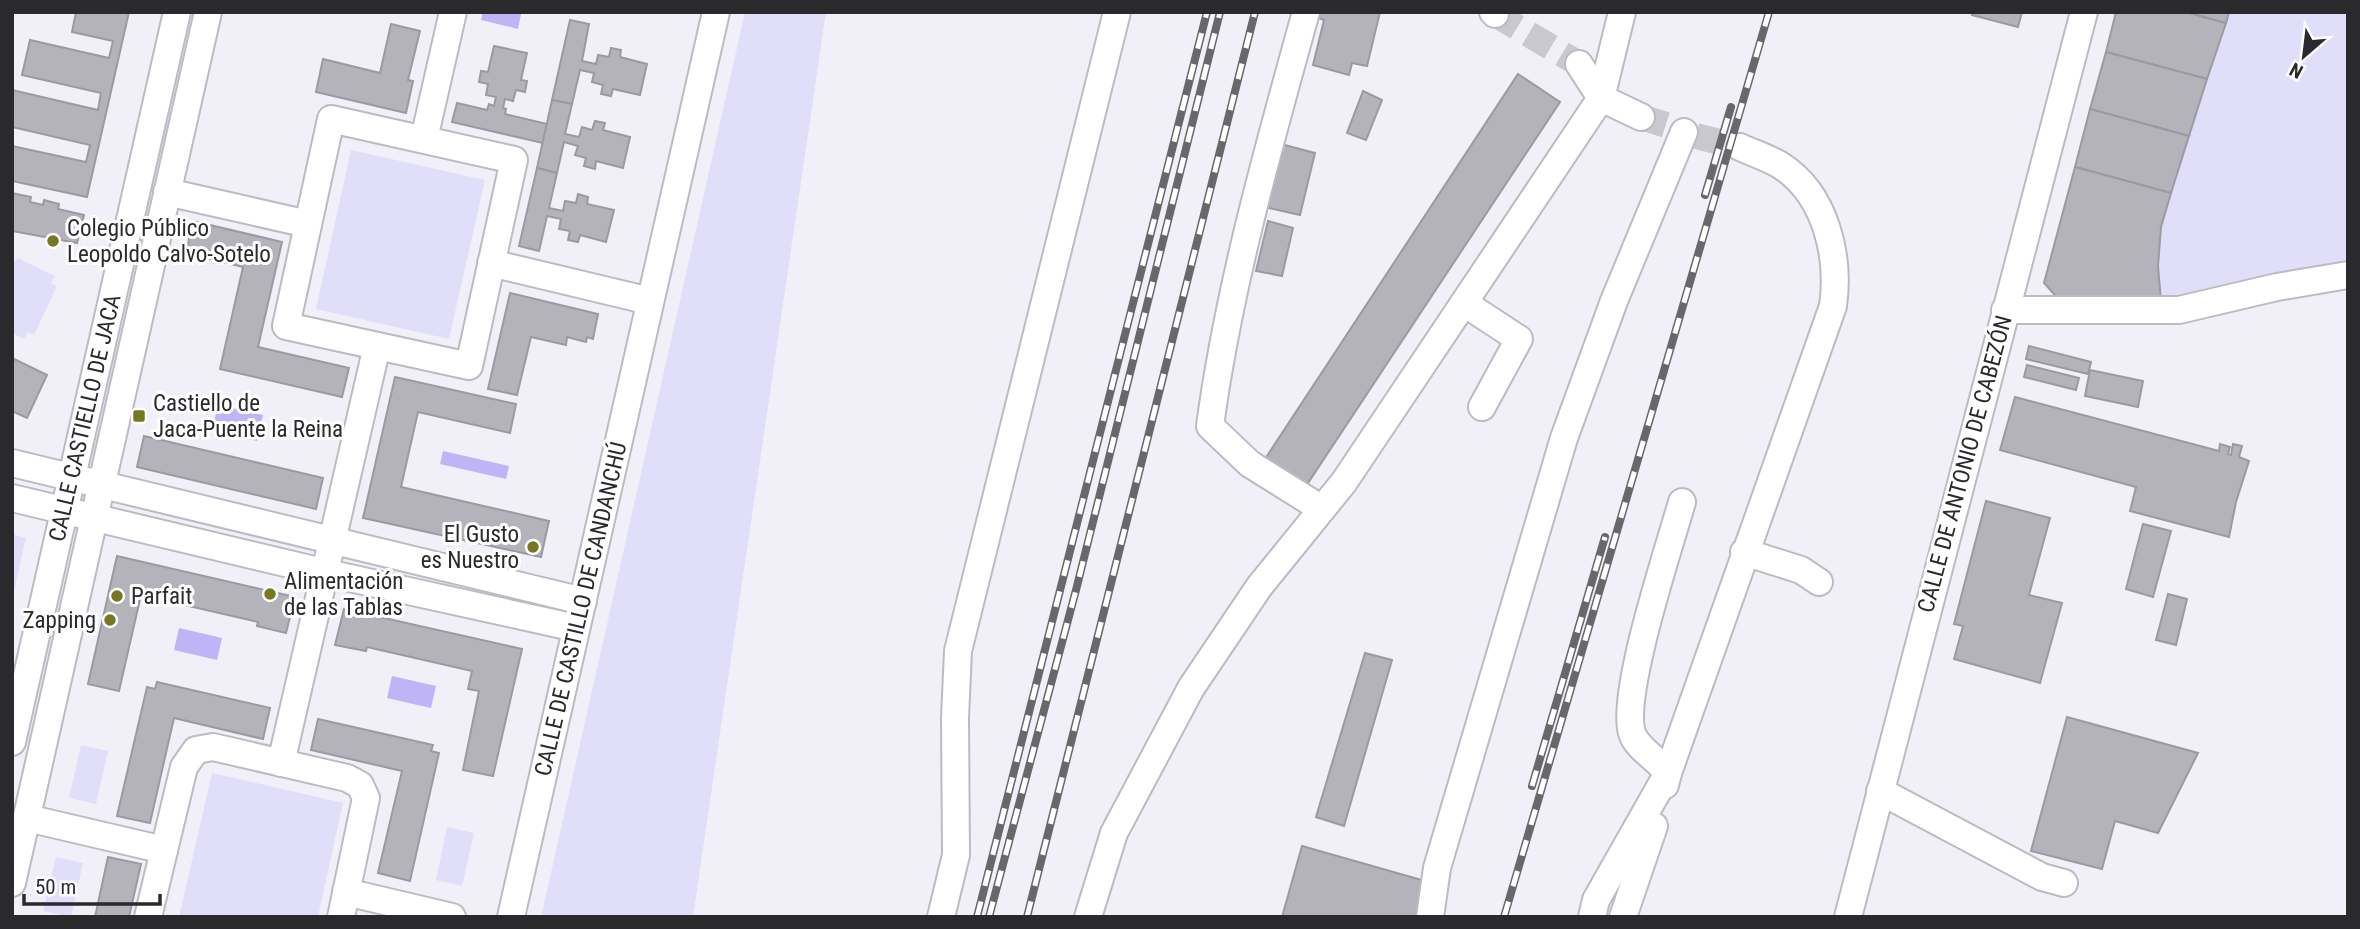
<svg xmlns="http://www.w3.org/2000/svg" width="2360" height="929" font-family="'Roboto Condensed',sans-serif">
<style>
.green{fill:#e1defa}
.water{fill:#bfb4f6}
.building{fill:#b4b3bb;stroke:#9b9aa2;stroke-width:2}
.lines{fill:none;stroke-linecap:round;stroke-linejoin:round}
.minor-tunnel{stroke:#c9c8cf;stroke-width:26;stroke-dasharray:26 13;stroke-linecap:butt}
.minor-casing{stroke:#bcbbc3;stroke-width:30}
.minor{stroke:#fff;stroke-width:26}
.rail-casing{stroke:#68686c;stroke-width:8}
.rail{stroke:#fff;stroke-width:5;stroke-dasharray:16;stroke-linecap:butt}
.poi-dot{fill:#757820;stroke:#fff;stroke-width:2.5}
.labels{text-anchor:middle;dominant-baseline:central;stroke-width:6;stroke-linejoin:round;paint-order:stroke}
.poi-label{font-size:23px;fill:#2a2a2d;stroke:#fff;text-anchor:start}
.street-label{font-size:23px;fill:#2a2a2d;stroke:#fff}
</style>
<rect width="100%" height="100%" fill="#f1f0f8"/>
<g class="green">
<polygon points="745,12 826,12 693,917 541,917"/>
<polygon points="2229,12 2348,12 2348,259 2161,301 2158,266 2161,227"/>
<polygon points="351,150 485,180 449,339 316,309"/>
<polygon points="18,258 55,276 51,283 57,286 34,335 28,332 24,339 12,333 12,264"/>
<polygon points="12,534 26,538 12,600"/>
<polygon points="81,745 108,751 96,804 69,798"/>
<polygon points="212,773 343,803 318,917 179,917"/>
<polygon points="447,827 474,833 462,886 436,880"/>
<polygon points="56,857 83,863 71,917 43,911"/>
</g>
<g class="water">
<polygon points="483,12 521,14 518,29 481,20"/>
<polygon points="218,405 263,415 257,441 212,431"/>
<polygon points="443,451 509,466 506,479 440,464"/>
<polygon points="179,628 222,638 217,660 174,650"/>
<polygon points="392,676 436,686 431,708 387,698"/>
</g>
<g class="building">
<polygon points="76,12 129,12 87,197 12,181 12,146 86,162 90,145 12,127 12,90 98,110 101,93 22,75 30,40 109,58 113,41 72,32"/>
<polygon points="1320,12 1380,12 1367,66 1352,63 1349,75 1313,65 1324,20 1319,18"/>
<polygon points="1973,12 2022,12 2018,27 1972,15"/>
<polygon points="2116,12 2186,12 2226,23 2207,79 2106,52"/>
<polygon points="2186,12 2229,12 2226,23"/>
<polygon points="570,20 589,24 582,61 596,64 598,55 609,57 611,48 621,50 620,57 647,64 640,95 613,89 611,96 601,94 603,85 592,82 594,73 580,70 572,104 552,100"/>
<polygon points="391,24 420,31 408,80 413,81 406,113 316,92 323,59 380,73"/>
<polygon points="494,46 527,53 521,80 527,81 525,92 516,90 513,101 505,99 503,108 506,109 505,114 547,124 543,143 452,122 457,103 487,110 489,104 494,106 496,97 486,95 488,84 479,82 481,71 488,72"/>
<polygon points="2106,52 2207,79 2189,136 2090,109"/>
<polygon points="1518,74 1560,102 1306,486 1265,459"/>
<polygon points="1363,91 1382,100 1366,140 1347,133"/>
<polygon points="552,100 572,104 565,134 579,137 582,127 592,130 595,121 605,123 603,130 630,137 623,168 596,161 595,169 584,166 586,158 575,155 578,146 564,142 557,173 537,168"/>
<polygon points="2090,109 2189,136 2171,193 2075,167"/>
<polygon points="1277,143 1315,153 1300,215 1260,206"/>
<polygon points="2075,167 2171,193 2161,227 2158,266 2161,301 2063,304 2044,283"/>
<polygon points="537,168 557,173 549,208 563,211 565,201 576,203 578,194 588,197 587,204 614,210 606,242 580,235 578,242 568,240 570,231 559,229 561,219 547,216 539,251 519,246"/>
<polygon points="12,193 31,197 30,202 43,205 44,200 59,204 58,209 84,215 77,243 12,231"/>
<polygon points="193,221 282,242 258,347 349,368 342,397 220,369 243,267 186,253"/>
<polygon points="1268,221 1293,228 1282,276 1256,271"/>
<polygon points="510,293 598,314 593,339 587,337 586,342 567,337 566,345 531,337 517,395 488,389"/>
<polygon points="2029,346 2091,362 2088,374 2026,359"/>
<polygon points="12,358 47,375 27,418 12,411"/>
<polygon points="2027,365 2079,378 2076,390 2024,377"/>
<polygon points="2090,370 2143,381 2138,407 2085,396"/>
<polygon points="395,377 516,404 510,433 418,412 401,487 549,521 541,557 363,518"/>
<polygon points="2015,397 2219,451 2220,444 2230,447 2228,454 2231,455 2233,444 2242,446 2239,457 2249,461 2236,502 2229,537 2130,511 2136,487 2000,450"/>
<polygon points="144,436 323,478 316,509 137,467"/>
<polygon points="1986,501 2050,518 2029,595 2062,603 2040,683 1954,659 1963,626 1954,624"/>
<polygon points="2143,524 2171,531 2153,597 2126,589"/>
<polygon points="117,556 295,597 286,633 257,626 258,622 141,595 119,691 88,684"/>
<polygon points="2168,594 2187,599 2176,645 2156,640"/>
<polygon points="344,609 522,649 493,776 463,770 479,691 468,689 472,671 367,647 366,651 335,645"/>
<polygon points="1365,653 1392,660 1344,826 1316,817"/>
<polygon points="157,682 270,708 263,739 174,718 150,823 117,816 147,687 155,689"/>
<polygon points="2067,717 2198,753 2158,833 2115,821 2102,869 2031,851"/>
<polygon points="318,719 433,745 431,751 439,753 410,881 378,873 402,771 311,750"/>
<polygon points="1302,846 1425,881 1415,917 1282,917"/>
<polygon points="108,857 141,864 129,917 95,917"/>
</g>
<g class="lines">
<g class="minor-tunnel">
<polyline points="1495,14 1579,64"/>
<polyline points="1641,117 1672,127"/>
<polyline points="1696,136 1740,147"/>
</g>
<g class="minor-casing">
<g id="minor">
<path d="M1306,12C1268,149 1229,286 1210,426L1250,464L1322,509"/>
<polyline points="1493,12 1495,14"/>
<polyline points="1579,64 1601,98 1641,117"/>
<polygon points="331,119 514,160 469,366 286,326"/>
<polyline points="424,139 453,12"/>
<polyline points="167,192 308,224"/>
<polyline points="491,263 650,301"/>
<polyline points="1464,303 1519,339 1482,407"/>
<polyline points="2005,310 2179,310 2277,287 2348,275"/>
<polyline points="12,463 583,601"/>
<polyline points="12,498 327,573 576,628"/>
<polyline points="1744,552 1801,570 1819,582"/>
<polyline points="12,742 177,12"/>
<polyline points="281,763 377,346"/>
<path d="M1665,785L1668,773C1658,759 1637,749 1632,733C1620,694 1669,548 1682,502"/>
<polyline points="1880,791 2042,877 2064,883"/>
<polyline points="27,818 164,850"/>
<polyline points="12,883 208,12"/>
<polyline points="346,892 452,917"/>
<polyline points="148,917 184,767 196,750 213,747 347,778 360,785 366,798 341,917"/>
<polyline points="511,917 716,12"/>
<polyline points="941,917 956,855 955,718 958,651 1117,12"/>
<polyline points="1088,917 1114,833 1191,688 1259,587 1344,482 1601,98 1622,12"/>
<polyline points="1430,917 1437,868 1564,438 1614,301 1684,132"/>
<path d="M1592,917L1596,900L1668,773L1833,306C1840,256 1826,194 1780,165C1768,158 1753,153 1740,147"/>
<polyline points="1623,917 1654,826"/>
<polyline points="1848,917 2084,12"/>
</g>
</g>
<use href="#minor" class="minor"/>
<g class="rail-casing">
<g id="rail">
<polyline points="1705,195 1731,107"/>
<polyline points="1532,786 1605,537"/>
<polyline points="977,917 1207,12"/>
<polyline points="989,917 1076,590 1220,12"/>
<polyline points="1027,917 1255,12"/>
<polyline points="1504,917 1769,12"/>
</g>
</g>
<use href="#rail" class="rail"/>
</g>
<g class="poi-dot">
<circle cx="53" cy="241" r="7"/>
<rect x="132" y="409" width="14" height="14" rx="3.5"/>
<circle cx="533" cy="547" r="7"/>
<circle cx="270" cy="594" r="7"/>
<circle cx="117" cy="596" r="7"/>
<circle cx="110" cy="620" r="7"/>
</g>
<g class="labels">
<g class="poi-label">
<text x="67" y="228">Colegio Público<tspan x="67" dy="26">Leopoldo Calvo-Sotelo</tspan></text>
<text x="153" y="403">Castiello de<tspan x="153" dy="26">Jaca-Puente la Reina</tspan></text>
<text x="519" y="534" text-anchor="end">El Gusto<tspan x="519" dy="26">es Nuestro</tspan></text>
<text x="284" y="581">Alimentación<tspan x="284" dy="26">de las Tablas</tspan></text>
<text x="131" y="596">Parfait</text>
<text x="96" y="620" text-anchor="end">Zapping</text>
</g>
<g class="street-label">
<text transform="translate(85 418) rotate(-77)">CALLE CASTIELLO DE JACA</text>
<text transform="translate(1965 464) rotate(-75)">CALLE DE ANTONIO DE CABEZÓN</text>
<text transform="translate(581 609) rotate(-77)">CALLE DE CASTILLO DE CANDANCHÚ</text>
</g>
</g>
<rect width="2360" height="929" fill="none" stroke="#2a2a2d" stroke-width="28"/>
<g transform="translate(2304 56) rotate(208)" stroke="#ffffff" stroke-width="5" paint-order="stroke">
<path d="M0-5L12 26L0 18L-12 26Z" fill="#2a2a2d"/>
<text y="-10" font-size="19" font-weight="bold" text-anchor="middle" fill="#2a2a2d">N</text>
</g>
<path d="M24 894v10h136v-10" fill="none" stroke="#2a2a2d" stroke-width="3.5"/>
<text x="35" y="894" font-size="21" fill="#2a2a2d" stroke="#ffffff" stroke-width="5" paint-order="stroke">50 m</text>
</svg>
